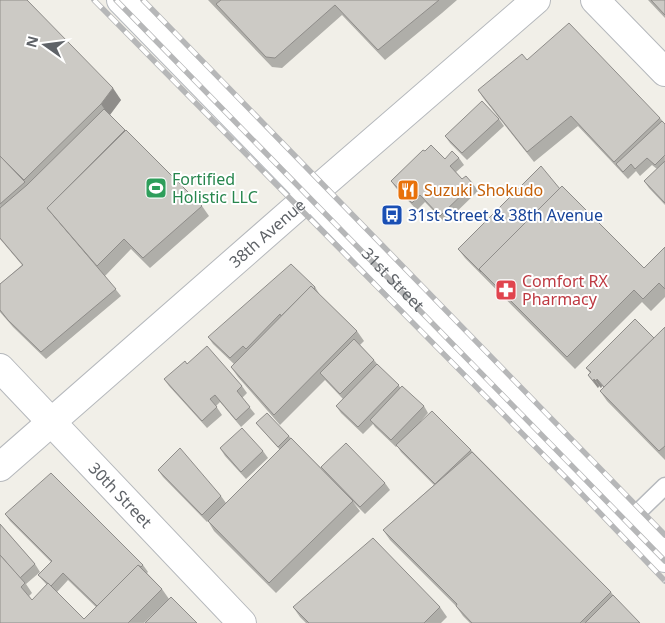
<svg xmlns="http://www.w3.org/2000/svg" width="665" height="623" font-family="'Noto Sans',sans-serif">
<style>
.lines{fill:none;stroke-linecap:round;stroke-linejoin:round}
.lane-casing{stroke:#b5b8bc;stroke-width:19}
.street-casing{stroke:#b5b8bc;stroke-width:30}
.secondary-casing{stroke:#b6babf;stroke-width:30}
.lane{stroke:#fff;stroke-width:16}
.street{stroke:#fff;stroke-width:28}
.secondary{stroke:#fff;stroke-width:28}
.rail-casing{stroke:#b6b7b8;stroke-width:5.5}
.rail{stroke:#fff;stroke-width:4;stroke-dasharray:11;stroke-linecap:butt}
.wall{fill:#afaea9;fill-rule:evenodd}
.shaded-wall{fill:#8f8d8a}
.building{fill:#cccac5;stroke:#8f8d8a}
.labels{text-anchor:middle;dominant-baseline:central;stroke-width:4;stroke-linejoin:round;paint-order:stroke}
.leisure-label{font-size:16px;fill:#27864d;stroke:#fff;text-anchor:start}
.food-label{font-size:16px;fill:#c56008;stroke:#fff;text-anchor:start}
.transit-label{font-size:16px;fill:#164399;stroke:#fff;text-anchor:start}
.street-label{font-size:16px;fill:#5f6368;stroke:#fff}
.health-label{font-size:16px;fill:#be3a42;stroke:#fff;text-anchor:start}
</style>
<rect width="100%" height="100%" fill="#f1efe8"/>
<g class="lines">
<g class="lane-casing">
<polyline id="lane" points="629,521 665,486"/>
</g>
<g class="street-casing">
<g id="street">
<polyline points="595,0 665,72"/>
<path id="s1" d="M0,368L242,623"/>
<path id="s2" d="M0,467L290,213L536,0"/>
</g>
</g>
<g class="secondary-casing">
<g id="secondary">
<path id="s3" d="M121,0L665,558"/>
</g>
</g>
<use href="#lane" class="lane"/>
<use href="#street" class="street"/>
<use href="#secondary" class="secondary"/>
<g class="rail-casing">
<g id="rail">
<polyline points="94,0 576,488 665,581"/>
<polyline points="116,0 665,561"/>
<polyline points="143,0 665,535"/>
</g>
</g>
<use href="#rail" class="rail"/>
</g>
<g class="wall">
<polygon points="0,0 121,100 110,115 202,206 209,216 150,268 131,249 105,276 121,296 46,359 13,327 0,312 0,284 22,265 0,239"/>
<polygon points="208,0 457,0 442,13 385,60 342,15 282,68 272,67"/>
<polygon points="648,0 665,0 665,18"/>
<polygon points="527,60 660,118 665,124 665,205 649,188 644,181 657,169 652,165 640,176 636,171 628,179 578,126 534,162 484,99 478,90"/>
<polygon points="499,119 504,126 467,160 450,143 445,136"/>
<polygon points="425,151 445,159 459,158 464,165 456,172 462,179 473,184 478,191 445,223 425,202 417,210 396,188 391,181"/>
<polygon points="560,188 644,268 665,247 665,297 651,311 642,302 575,369 465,258 458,249"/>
<polygon points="315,287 320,295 357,331 364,341 360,345 374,360 378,365 401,388 424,406 428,413 421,421 471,450 611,592 616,599 640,623 470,623 463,616 456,606 390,540 383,530 434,485 401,452 397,446 396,447 375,427 373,424 363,434 341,413 336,406 343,399 325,380 280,425 238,377 231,367 234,364 213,344 208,337"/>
<polygon points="665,327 665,460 607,401 600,391 604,388 602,386 601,388 599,386 598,388 593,382 588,375 590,373 586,368 654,338"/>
<polygon points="187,364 242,386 247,393 242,398 255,414 241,427 220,402 216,406 222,415 207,428 169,386 164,379"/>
<polygon points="256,423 289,436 325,472 321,467 385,483 390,490 365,514 353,502 360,511 276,593 214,531 208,521 207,522 163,477 158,470 221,496 226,503 280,450"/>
<polygon points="220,448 263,451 268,458 246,479 225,456"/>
<path d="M5,514L143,565L148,572L147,573L162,589L169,599L144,623H0V524L35,564L40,572L26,584L32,593L29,596L32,600L47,585L38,575L51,562L10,521ZM68,580L96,607L84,619L57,592Z"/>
<polygon points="293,607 440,607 447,617 441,623 306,623 300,617"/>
</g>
<g class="shaded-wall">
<polygon points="113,88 121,100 109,116 101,104"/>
<polygon points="594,379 599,386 598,388 593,381"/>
<polygon points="597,379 602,386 601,388 596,381"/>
</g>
<g class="building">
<polygon points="0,0 27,0 113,88 101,104 24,180 0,156"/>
<polygon points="221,0 439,0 378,50 335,5 275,58 266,57 216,4"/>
<polygon points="651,0 665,0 665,15"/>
<polygon points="569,23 660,118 614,162 571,116 527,152 478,90 522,54 527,60"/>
<polygon points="482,101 499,119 462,153 445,136"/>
<polygon points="104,109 125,130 47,208 116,289 41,352 8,320 0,310 0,284 23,265 0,238 0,208 27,185"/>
<polygon points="662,121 665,124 665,155 655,165 647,158 635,169 631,164 623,172 616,164"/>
<polygon points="126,130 202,206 143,258 124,239 97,266 47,208"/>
<polygon points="431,145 445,159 452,151 459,158 450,166 462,179 466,176 473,184 440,216 420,195 412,203 391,181 423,150 425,151"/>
<polygon points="0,156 25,182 0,204"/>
<polygon points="665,161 665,203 644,181"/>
<polygon points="541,166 560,189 479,269 481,272 458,249"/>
<polygon points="562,186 644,268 665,247 665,289 659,283 643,299 634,290 567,357 479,269"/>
<polygon points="291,264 315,287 314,289 311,286 281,316 280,314 246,349 243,346 230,358 208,337"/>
<polygon points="311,286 357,331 274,415 231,367"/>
<polygon points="635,319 654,338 604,387 597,379 596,381 594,379 593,381 588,375 591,372 586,368"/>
<polygon points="665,327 665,446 659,451 600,391"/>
<polygon points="354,339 374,360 340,394 320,373"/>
<polygon points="207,346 242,386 237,391 250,407 236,420 215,395 210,399 217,407 202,421 164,379 185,361 187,364"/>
<polygon points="377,364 399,385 358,427 336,406"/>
<polygon points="402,386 424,406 391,440 370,420"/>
<polygon points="432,411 471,450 435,484 396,445"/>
<polygon points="267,413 289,436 278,447 256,423"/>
<polygon points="242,428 263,451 241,472 220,448"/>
<polygon points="291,438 353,501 269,583 208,521"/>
<polygon points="346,443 385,483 360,507 321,467"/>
<polygon points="180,448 221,496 202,515 158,470"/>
<polygon points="472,452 611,592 580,623 472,623 456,606 457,604 383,530"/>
<polygon points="51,473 143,565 141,567 138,565 97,606 63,573 51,586 38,575 52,561 5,514"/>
<polygon points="0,524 35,564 20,578 0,555"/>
<polygon points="373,538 440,607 424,623 309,623 293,607"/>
<polygon points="0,555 25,583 21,587 32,600 48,583 84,619 138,565 162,589 128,623 0,623"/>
<polygon points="613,595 640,623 585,623"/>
<polygon points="171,597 197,623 145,623"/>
</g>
<defs>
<g id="stadium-square" transform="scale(1.125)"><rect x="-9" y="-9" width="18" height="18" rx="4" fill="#2e9e5b" stroke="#fff"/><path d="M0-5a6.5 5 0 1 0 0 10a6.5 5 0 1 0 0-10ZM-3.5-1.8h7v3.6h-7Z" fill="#fff"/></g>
<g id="restaurant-square" transform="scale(1.125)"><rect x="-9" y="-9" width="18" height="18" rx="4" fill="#e8710a" stroke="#fff"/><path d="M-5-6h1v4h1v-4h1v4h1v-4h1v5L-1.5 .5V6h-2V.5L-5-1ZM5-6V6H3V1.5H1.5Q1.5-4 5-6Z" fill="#fff"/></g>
<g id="bus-square" transform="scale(1.125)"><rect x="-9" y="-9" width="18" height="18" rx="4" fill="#1a4fb4" stroke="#fff"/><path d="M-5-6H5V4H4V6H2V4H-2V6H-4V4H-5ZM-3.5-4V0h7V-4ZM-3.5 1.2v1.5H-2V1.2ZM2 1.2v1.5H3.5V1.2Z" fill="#fff"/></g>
<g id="pharmacy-square" transform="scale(1.125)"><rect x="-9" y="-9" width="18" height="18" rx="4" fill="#e0444e" stroke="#fff"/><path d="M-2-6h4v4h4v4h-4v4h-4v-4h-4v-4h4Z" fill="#fff"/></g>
</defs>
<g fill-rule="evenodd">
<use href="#stadium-square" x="156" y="188"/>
<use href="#restaurant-square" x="408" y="190"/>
<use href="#bus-square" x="392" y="215"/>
<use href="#pharmacy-square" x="506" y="290"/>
</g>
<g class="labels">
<g class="leisure-label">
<text x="172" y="179">Fortified<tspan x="172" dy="18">Holistic LLC</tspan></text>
</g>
<g class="food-label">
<text x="424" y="190">Suzuki Shokudo</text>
</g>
<g class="transit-label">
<text x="408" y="215">31st Street &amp; 38th Avenue</text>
</g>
<g class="street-label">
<text stroke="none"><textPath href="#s2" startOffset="355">38th Avenue</textPath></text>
<text stroke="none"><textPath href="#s3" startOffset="390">31st Street</textPath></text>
<text stroke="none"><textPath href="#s1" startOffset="175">30th Street</textPath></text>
</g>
<g class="health-label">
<text x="522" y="281">Comfort RX<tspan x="522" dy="18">Pharmacy</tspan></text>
</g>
</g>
<g transform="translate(45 45) rotate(284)" stroke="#ffffff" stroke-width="4" paint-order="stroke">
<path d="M0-4L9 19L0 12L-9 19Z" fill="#5f6368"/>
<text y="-8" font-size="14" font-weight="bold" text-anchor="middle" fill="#5f6368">N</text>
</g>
</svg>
